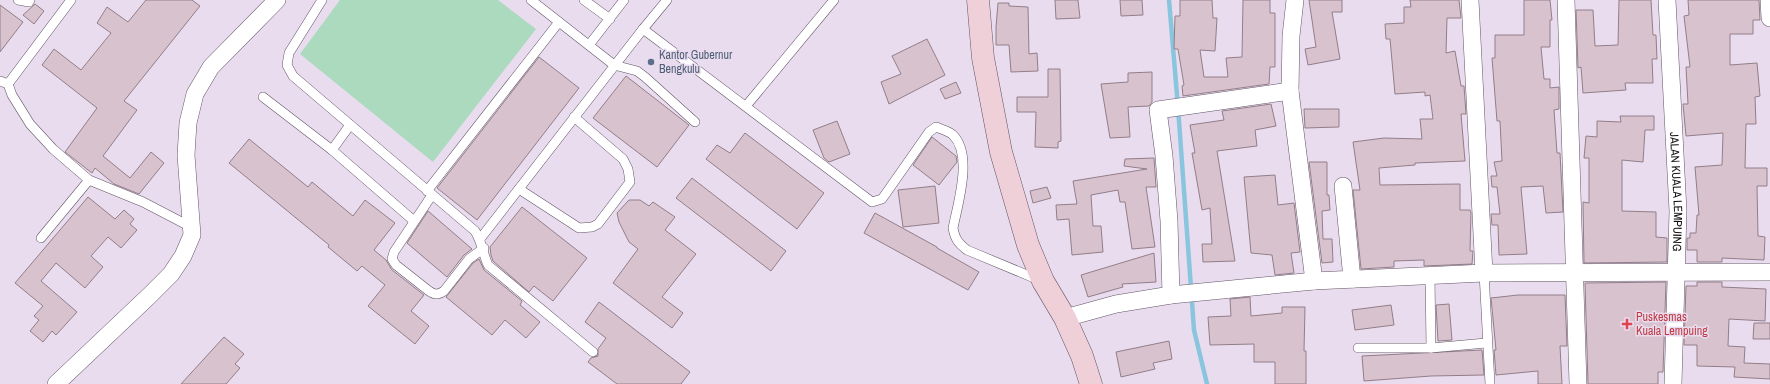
<svg xmlns="http://www.w3.org/2000/svg" width="1770" height="384" font-family="'Archivo Narrow',sans-serif">
<style>
.green{fill:#abdabf}
.lines{fill:none;stroke-linecap:round;stroke-linejoin:round}
.stream{stroke:#89c6dd;stroke-width:4.5}
.building{fill:#d8c2ce;stroke:#927e89}
.lane-casing{stroke:#615565;stroke-width:10}
.street-casing{stroke:#615565;stroke-width:18}
.secondary-casing{stroke:#615565;stroke-width:23}
.lane{stroke:#fff;stroke-width:9}
.street{stroke:#fff;stroke-width:17}
.secondary{stroke:#f0d0d8;stroke-width:22}
.service-dot{fill:#5c6f8a;stroke:#eadcef;stroke-width:1.5}
.health-dot{fill:#e0444e;stroke:#eadcef;stroke-width:1.5}
.labels{text-anchor:middle;dominant-baseline:central;stroke-width:3;stroke-linejoin:round;paint-order:stroke}
.service-label{font-size:12px;fill:#4e5e75;stroke:#eadcef;text-anchor:start}
.street-label{font-size:12px;fill:#0e090f;stroke:#eadcef}
.health-label{font-size:12px;fill:#be3a42;stroke:#eadcef;text-anchor:start}
</style>
<rect width="100%" height="100%" fill="#eadcef"/>
<polygon class="green" points="340,0 498,0 536,29 433,162 300,54"/>
<g class="lines">
<polyline class="stream" points="1169,0 1178,107 1194,330 1207,384"/>
</g>
<g class="building">
<polygon points="146,0 192,0 200,6 124,101 137,110 103,156 130,178 151,152 164,163 139,194 114,184 95,168 92,173 65,152 97,108 42,65 54,49 81,70 111,33 97,23 107,7 128,22"/>
<polygon points="1055,0 1078,0 1080,18 1056,19"/>
<polygon points="1120,0 1142,0 1143,15 1121,16"/>
<polygon points="1180,0 1212,0 1213,18 1217,18 1215,51 1200,50 1204,77 1228,77 1226,58 1242,57 1243,0 1270,0 1270,13 1275,13 1275,67 1270,67 1269,84 1183,96 1182,86 1184,85 1178,49 1174,49 1175,16 1180,16"/>
<polygon points="1309,0 1342,0 1342,12 1332,12 1340,59 1308,65 1305,49 1316,47"/>
<polygon points="1410,0 1459,0 1461,18 1447,18 1446,53 1455,51 1461,86 1464,86 1466,114 1461,114 1465,161 1415,163 1415,165 1379,168 1380,185 1460,184 1460,210 1470,210 1471,213 1470,251 1473,251 1472,264 1424,266 1424,260 1394,261 1394,267 1361,269 1353,190 1360,190 1353,142 1384,138 1422,139 1420,119 1433,119 1430,95 1425,96 1425,92 1395,94 1390,39 1386,39 1385,24 1404,23 1404,7 1411,7"/>
<polygon points="1524,0 1550,0 1552,20 1550,20 1550,47 1541,47 1544,79 1550,79 1550,88 1559,87 1559,109 1554,110 1557,153 1560,153 1563,212 1546,213 1543,186 1521,187 1527,254 1499,255 1498,225 1492,225 1491,214 1500,214 1497,187 1492,187 1491,176 1497,176 1494,162 1502,161 1500,121 1497,121 1492,58 1495,58 1495,35 1524,35"/>
<polygon points="1619,0 1651,0 1653,35 1656,35 1657,59 1652,59 1653,83 1625,83 1626,90 1583,93 1581,67 1578,68 1576,10 1593,10 1595,46 1618,45"/>
<polygon points="1688,0 1759,0 1760,20 1753,20 1753,34 1730,34 1730,65 1757,63 1760,96 1755,97 1756,124 1746,124 1745,168 1767,168 1767,186 1757,186 1758,236 1765,237 1764,260 1722,258 1722,262 1697,262 1697,250 1687,250 1687,238 1690,238 1690,233 1696,233 1697,215 1699,215 1695,167 1722,165 1723,133 1686,136 1683,104 1688,104 1686,67 1690,67 1684,16 1689,15"/>
<polygon points="998,3 1009,3 1009,6 1028,7 1029,54 1037,53 1038,71 1011,72 1009,45 996,45 996,27"/>
<polygon points="35,4 44,11 34,24 23,15"/>
<polygon points="0,5 23,22 0,52"/>
<polygon points="927,39 945,75 889,104 881,82 901,74 892,56"/>
<polygon points="539,57 579,88 477,220 437,188"/>
<polygon points="1048,69 1060,69 1061,141 1058,142 1058,148 1035,147 1036,112 1017,112 1017,97 1048,97"/>
<polygon points="1152,72 1152,102 1149,106 1128,107 1130,137 1110,138 1101,84 1128,82 1128,73"/>
<polygon points="626,76 689,125 657,167 593,118"/>
<polygon points="956,82 961,93 945,99 940,89"/>
<polygon points="1271,104 1276,126 1255,130 1257,146 1217,151 1235,261 1203,262 1202,244 1212,244 1210,208 1202,210 1192,153 1195,153 1190,125 1224,120 1222,111"/>
<polygon points="1304,109 1339,109 1339,127 1305,128"/>
<polygon points="1620,116 1654,116 1654,130 1645,130 1643,162 1622,160 1622,211 1656,212 1656,237 1667,238 1667,262 1584,263 1583,202 1589,203 1589,158 1584,158 1586,136 1597,137 1597,121 1621,122"/>
<polygon points="837,121 850,154 829,162 824,158 813,130"/>
<polygon points="745,133 824,193 797,229 706,159 717,145 730,153"/>
<polygon points="932,137 956,156 957,162 939,185 913,165"/>
<polygon points="249,139 308,187 312,182 353,216 365,200 395,223 374,250 386,260 392,270 424,295 411,311 429,326 415,344 368,306 385,285 362,266 357,271 328,247 329,245 229,163"/>
<polygon points="1154,158 1156,187 1146,187 1155,247 1132,249 1125,202 1120,202 1118,190 1091,195 1093,226 1101,226 1103,252 1072,255 1069,219 1057,220 1056,205 1077,204 1073,181 1147,169 1124,166 1125,159"/>
<polygon points="1309,162 1327,162 1327,195 1329,195 1330,210 1322,211 1323,239 1332,239 1333,262 1322,263"/>
<polygon points="1275,175 1278,205 1294,203 1300,252 1291,253 1294,273 1275,275 1272,255 1251,253 1244,177"/>
<polygon points="692,178 786,251 771,271 676,198"/>
<polygon points="935,186 939,223 903,227 898,190"/>
<polygon points="1047,187 1051,198 1033,203 1030,191"/>
<polygon points="88,197 115,219 124,210 134,219 130,224 137,230 121,248 108,237 91,256 103,267 85,288 56,263 41,281 77,312 56,335 52,331 43,342 30,331 39,320 34,316 43,306 15,283"/>
<polygon points="629,200 640,200 649,206 653,202 675,217 665,230 696,254 662,297 683,313 672,328 613,283 638,249 629,242 619,222 617,213"/>
<polygon points="522,207 587,258 553,301 534,286 529,292 493,261 491,255 490,247"/>
<polygon points="428,211 472,249 464,255 447,277 407,243"/>
<polygon points="875,213 937,247 937,248 979,272 968,290 864,233"/>
<polygon points="1154,253 1156,282 1122,284 1123,287 1088,297 1081,275"/>
<polygon points="479,259 484,270 522,301 520,305 540,322 526,338 505,320 492,335 446,297 473,263"/>
<polygon points="1666,282 1663,372 1658,372 1658,384 1588,384 1585,283"/>
<polygon points="1697,282 1722,282 1722,287 1766,289 1765,321 1729,319 1728,346 1745,347 1744,363 1770,364 1770,379 1734,377 1735,367 1697,366 1697,345 1684,345 1686,286 1697,286"/>
<polygon points="1518,295 1565,295 1567,346 1560,346 1562,384 1538,384 1538,371 1496,375 1494,350 1496,350 1491,298"/>
<polygon points="1250,297 1251,316 1282,313 1282,307 1305,307 1304,351 1306,351 1306,384 1275,384 1275,362 1254,362 1254,344 1210,345 1208,317 1231,316 1230,299"/>
<polygon points="599,302 690,372 681,384 617,384 588,362 591,358 598,356 598,349 606,338 585,322"/>
<polygon points="1449,304 1452,340 1438,341 1436,305"/>
<polygon points="1391,305 1394,325 1355,330 1352,310"/>
<polygon points="1754,323 1770,323 1770,339 1753,339"/>
<polygon points="224,337 244,354 235,364 240,368 226,384 181,384"/>
<polygon points="1169,341 1172,359 1153,363 1155,369 1121,377 1116,352"/>
<polygon points="1482,350 1484,375 1431,376 1364,381 1362,356"/>
</g>
<g class="lines">
<g class="lane-casing">
<g id="lane">
<polyline points="18,0 29,2 30,0"/>
<path d="M322,0L289,53L287,65L293,76L475,231C482,242 483,254 488,265L593,352"/>
<polyline points="531,0 614,65 637,71 645,77 695,122"/>
<polyline points="584,0 610,19"/>
<polyline points="643,29 667,0"/>
<polyline points="589,45 624,0"/>
<polyline points="0,81 8,84 12,95 30,124 53,149 89,180 143,202 193,228"/>
<polyline points="8,84 71,0"/>
<polyline points="263,97 332,150 350,125"/>
<polyline points="746,106 834,0"/>
<polyline points="332,150 414,221"/>
<polyline points="519,189 579,228 592,227 598,224 630,182 628,169 623,159 574,117"/>
<polyline points="427,191 559,22"/>
<path d="M432,195L394,252L392,259L396,265L429,291C435,295 438,295 444,291L469,259L484,248"/>
<polyline points="41,238 89,180"/>
<path d="M480,239L643,29L872,202L882,199L929,132L936,127C941,129 949,131 953,135C973,155 958,203 953,228C955,239 958,243 967,250L1039,280"/>
<polyline points="1484,273 1490,384"/>
<polyline points="1430,276 1431,348"/>
<polyline points="1358,348 1431,348 1486,343"/>
</g>
</g>
<g class="street-casing">
<g id="street">
<polyline points="1295,0 1291,36 1290,91 1314,281"/>
<polyline points="1470,0 1484,273"/>
<polyline points="1566,0 1578,384"/>
<path id="s1" d="M1667,0L1678,211L1673,384"/>
<polyline points="1769,0 1770,18"/>
<polyline points="1343,186 1352,279"/>
<polyline points="1171,295 1169,221 1164,156 1158,110 1290,91"/>
<polyline points="1065,318 1116,304 1171,295 1314,281 1484,273 1770,272"/>
<polyline points="56,384 149,296 171,274 183,256 192,235 186,155 188,123 195,94 211,67 277,0"/>
</g>
</g>
<g class="secondary-casing">
<polyline id="secondary" points="978,0 983,58 1001,152 1028,245 1043,281 1065,318 1082,356 1091,384"/>
</g>
<use href="#lane" class="lane"/>
<use href="#street" class="street"/>
<use href="#secondary" class="secondary"/>
</g>
<circle class="service-dot" cx="651" cy="62" r="4"/>
<path class="health-dot" d="M1625 318h4v4h4v4h-4v4h-4v-4h-4v-4h4z"/>
<g class="labels">
<g class="service-label">
<text x="659" y="55">Kantor Gubernur<tspan x="659" dy="14">Bengkulu</tspan></text>
</g>
<g class="street-label">
<text stroke="none"><textPath href="#s1" startOffset="192">JALAN KUALA LEMPUING</textPath></text>
</g>
<g class="health-label">
<text x="1636" y="317">Puskesmas<tspan x="1636" dy="14">Kuala Lempuing</tspan></text>
</g>
</g>
</svg>
